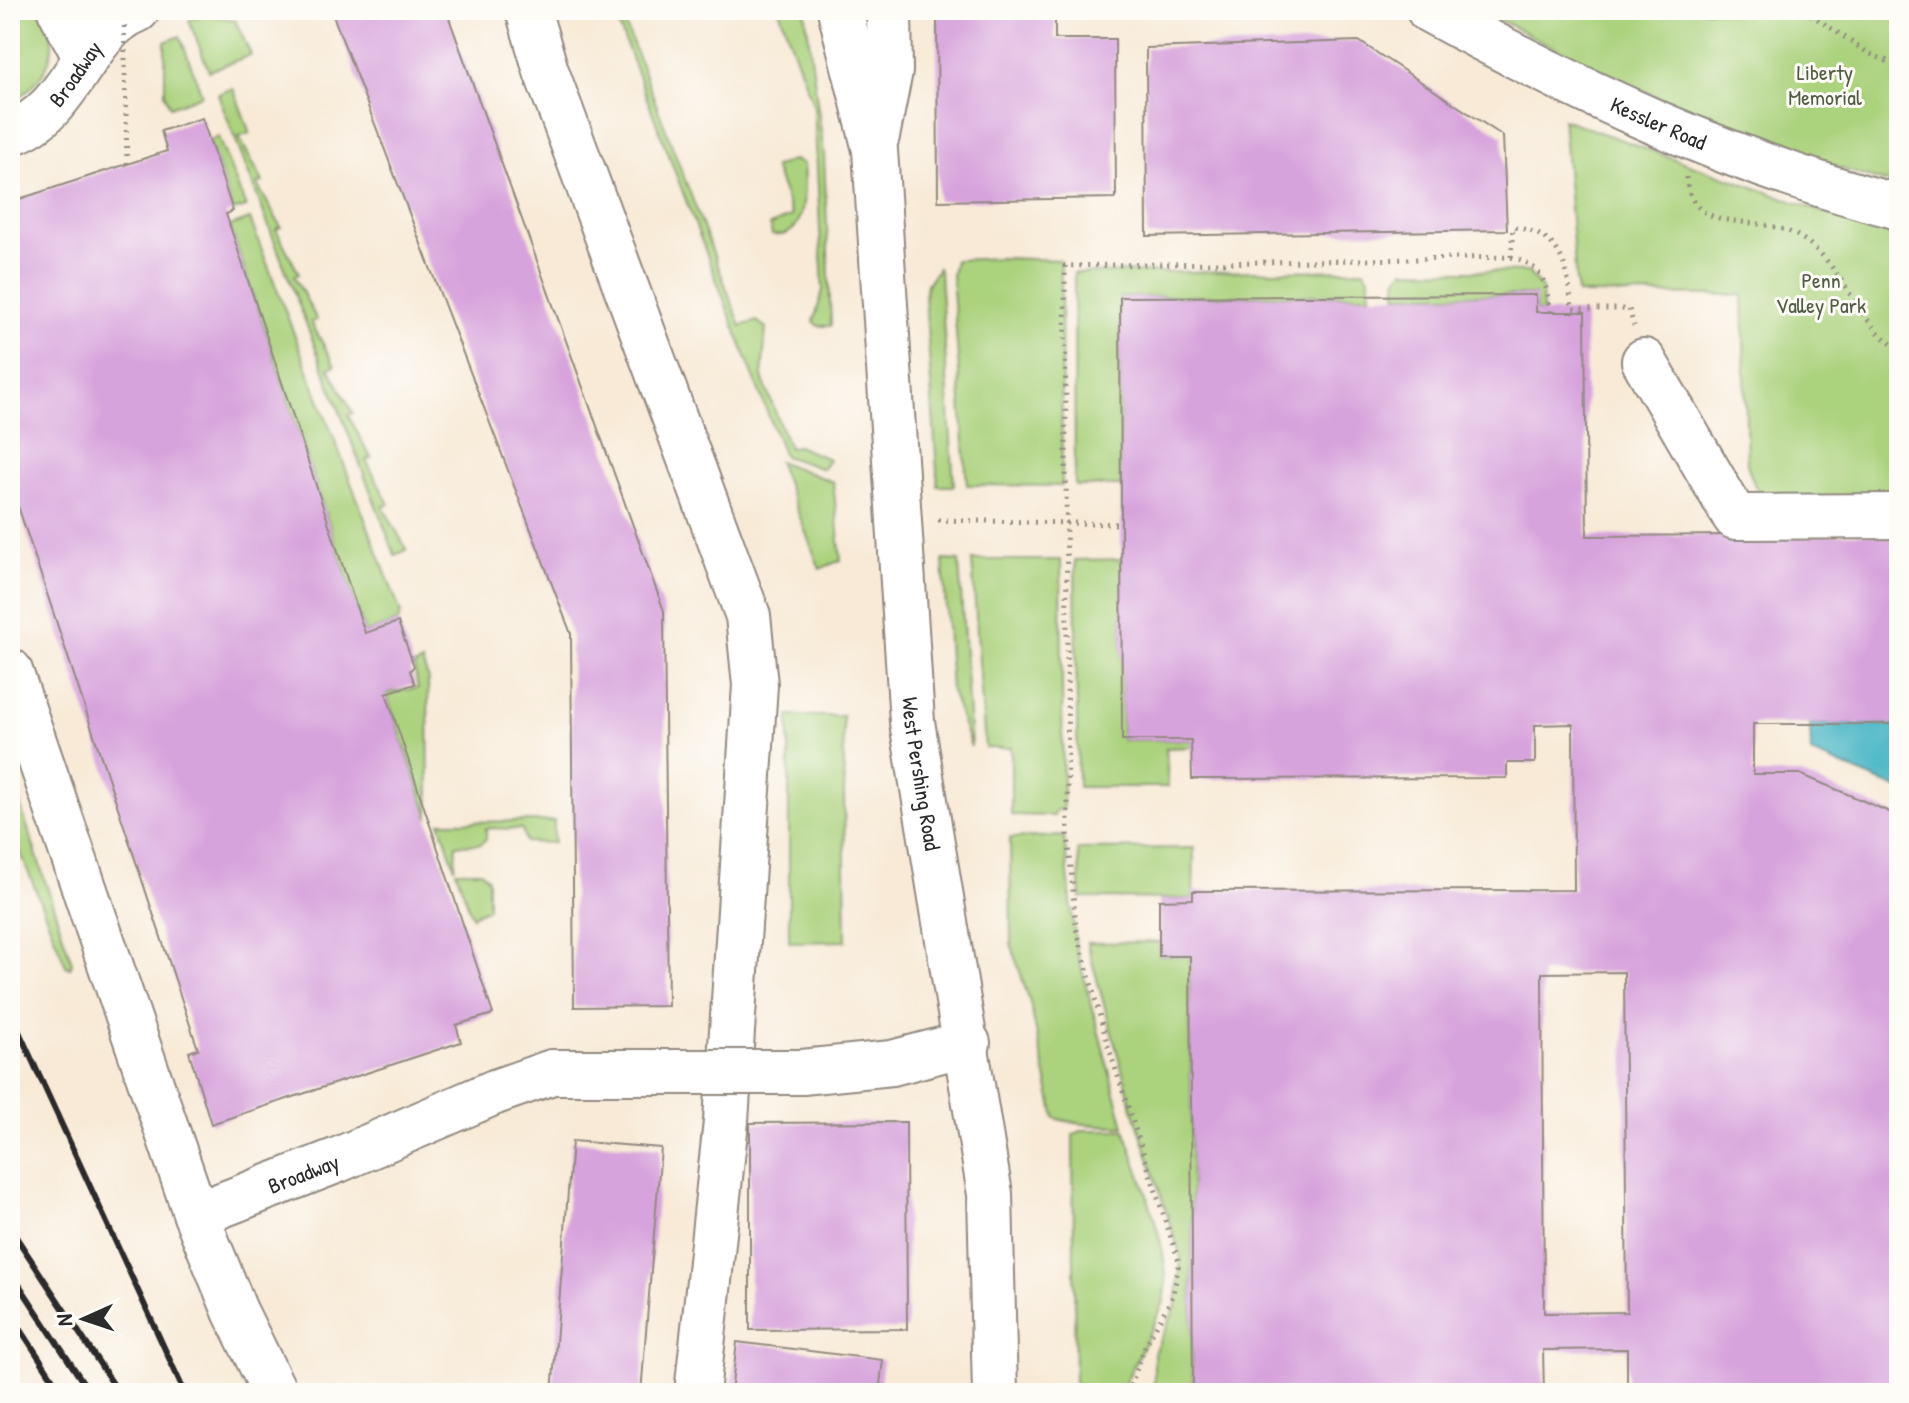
<svg xmlns="http://www.w3.org/2000/svg" width="1909" height="1403" font-family="'Patrick Hand',sans-serif">
<style>
.green{fill:#abd27d;stroke:#6b7e54;stroke-width:2}
.water{fill:#4bb7c6;stroke:#3b7178;stroke-width:2}
.building{fill:#d7a3dc;fill-rule:evenodd}
.lines{fill:none;stroke-linecap:round;stroke-linejoin:round}
.minor-casing{stroke:#928a81;stroke-width:48}
.major-casing{stroke:#928a81;stroke-width:48}
.path{stroke:#928a81;stroke-width:5;stroke-dasharray:2 6;stroke-linecap:butt}
.minor{stroke:#fff;stroke-width:44}
.major{stroke:#fff;stroke-width:44}
.rail{stroke:#2b2b2b;stroke-width:6}
.minor-bridge-casing{stroke:#928a81;stroke-width:48;stroke-linecap:butt}
.path-bridge{stroke:#928a81;stroke-width:5;stroke-dasharray:2 6;stroke-linecap:butt}
.minor-bridge{stroke:#fff;stroke-width:44}
.labels{text-anchor:middle;dominant-baseline:central;stroke-width:6;stroke-linejoin:round;paint-order:stroke}
.park-label{font-size:22px;fill:#515d44;stroke:#fdfcf7}
.street-label{font-size:22px;fill:#2b2b2b;stroke:#fdfcf7}
</style>
<rect width="100%" height="100%" fill="#fdfcf7"/>
<filter id="ink" filterUnits="userSpaceOnUse"><feTurbulence type="fractalNoise" baseFrequency=".0125" numOctaves="2"/><feDisplacementMap in="SourceGraphic" scale="16" xChannelSelector="R" yChannelSelector="G"/><feConvolveMatrix kernelMatrix="1 2 1 2 8 2 1 2 1" color-interpolation-filters="sRGB"/></filter>
<filter id="wash" filterUnits="userSpaceOnUse"><feTurbulence type="fractalNoise" baseFrequency=".006" numOctaves="4" result="noise"/><feDisplacementMap in="SourceGraphic" scale="32" xChannelSelector="R" yChannelSelector="G"/><feGaussianBlur stdDeviation="1.8" result="paint"/><feColorMatrix in="noise" values="0 0 0 0 0 0 0 0 0 0 0 0 0 0 0 0 0 1.4 0 .05"/><feComposite in="paint" operator="in"/></filter>
<g filter="url(#wash)">
<rect width="100%" height="100%" fill="#f8ead7"/>
<g class="green">
<path d="M10,10H38C69,42 44,86 10,102Z"/>
<polygon points="613,10 620,10 741,326 757,321 766,328 762,377 789,448 797,446 829,459 823,469 784,456"/>
<polygon points="779,10 805,10 824,154 831,326 818,326 814,321 823,290 814,107"/>
<path d="M1481,10H1899V186C1754,146 1614,80 1481,10Z"/>
<polygon points="207,14 235,20 251,55 209,71 189,20"/>
<polygon points="180,36 202,95 170,107 165,94 165,42"/>
<polygon points="233,88 250,133 239,137 263,182 257,184 281,227 276,229 299,274 294,276 317,320 311,322 335,366 329,368 353,413 348,415 371,458 366,460 389,504 383,507 407,550 395,555 218,94"/>
<polygon points="1563,119 1828,214 1899,235 1899,500 1776,501 1755,487 1747,464 1743,295 1577,294"/>
<polygon points="218,137 246,207 233,211 209,140"/>
<path d="M793,160L803,164C804,187 810,240 772,235L770,225L792,216L774,167Z"/>
<polygon points="250,219 401,613 398,622 365,633 230,226"/>
<polygon points="1002,258 1061,260 1062,486 967,485 952,275 955,260"/>
<polygon points="938,268 940,274 954,486 938,486 925,297 927,284"/>
<polygon points="1364,270 1369,277 1370,295 1120,297 1121,486 1075,486 1074,273"/>
<polygon points="1404,270 1528,272 1542,289 1543,312 1536,312 1535,295 1397,295 1397,278"/>
<polygon points="778,461 833,482 841,560 820,569"/>
<polygon points="1122,559 1122,740 1191,740 1192,747 1166,748 1168,787 1078,787 1075,560"/>
<polygon points="943,560 959,561 971,747 951,691"/>
<polygon points="972,560 1061,560 1063,810 1056,810 1054,816 1011,815 1011,748 985,748"/>
<polygon points="422,662 428,678 429,818 386,693 418,688 414,666"/>
<polygon points="789,716 843,716 846,941 789,942"/>
<polygon points="10,774 72,963 70,968 66,966 10,826"/>
<polygon points="554,821 554,843 526,842 522,829 486,828 486,839 481,844 456,845 455,868 440,822"/>
<path d="M1064,836L1076,948L1124,1126C1101,1126 1076,1125 1055,1118L1030,1003L1011,944L1010,838Z"/>
<polygon points="1194,848 1193,899 1081,898 1078,849"/>
<polygon points="481,871 488,879 488,908 472,916 456,871"/>
<polygon points="1159,942 1159,956 1190,956 1193,1393 1149,1393 1154,1382 1154,1353 1176,1306 1181,1257 1133,1109 1087,943"/>
<path d="M1083,1130H1125C1138,1174 1177,1262 1163,1304L1126,1381L1123,1393H1075L1073,1135Z"/>
</g>
<polygon class="water" points="1810,724 1899,724 1899,789 1811,753"/>
<g id="blocks">
<g class="building">
<polygon points="331,10 446,10 664,611 668,1006 574,1007 571,634"/>
<polygon points="937,10 1055,10 1055,39 1115,39 1116,198 938,201"/>
<polygon points="1359,41 1503,136 1507,230 1147,236 1146,48"/>
<polygon points="202,118 233,211 226,214 365,633 398,622 414,666 410,671 415,684 386,693 493,1014 456,1025 461,1042 211,1124 189,1052 198,1049 10,482 10,202 167,151 161,131"/>
<path d="M1536,295V312H1585L1587,536L1899,534V724H1753V774H1800L1899,816V1393H1627V1349L1543,1350L1544,1393H1193L1190,956H1159V900L1193,899V891L1574,890L1573,724L1535,725V763H1507V778L1192,779L1191,740H1122L1120,297ZM1624,972L1627,1312L1544,1313L1542,973Z"/>
<polygon points="906,1122 907,1329 750,1330 750,1123"/>
<polygon points="572,1141 661,1148 641,1393 552,1393"/>
<polygon points="737,1342 883,1360 879,1393 731,1393"/>
<polygon points="405,1384 484,1391 484,1393 405,1393"/>
</g>
</g>
</g>
<g filter="url(#ink)">
<use href="#blocks" fill-opacity="0" stroke="#928a81" stroke-width="2"/>
<g class="lines">
<g class="minor-casing">
<g id="minor">
<polyline points="60,10 86,58"/>
<polyline points="528,10 546,71 748,616 755,685 726,1121 697,1393"/>
<path id="s1" d="M1429,10C1577,91 1734,165 1899,207"/>
<path id="s2" d="M10,133C73,113 82,32 137,10"/>
<polyline points="1644,361 1735,517 1899,516"/>
<path id="s3" d="M10,671L196,1215L338,1160L495,1092"/>
<polyline points="802,1072 892,1063 968,1043"/>
<polyline points="196,1215 235,1311 275,1393"/>
</g>
</g>
<g class="major-casing">
<g id="major">
<path id="s4" d="M840,10L875,150L912,722L990,1194L995,1393"/>
<polyline points="877,136 890,71 889,10"/>
</g>
</g>
<g class="path">
<polyline points="1804,10 1868,53 1899,66"/>
<path d="M1686,177C1693,239 1752,210 1798,236C1844,262 1854,322 1899,349"/>
<path d="M1511,257L1513,227C1563,234 1567,265 1572,309H1629L1634,326"/>
<polyline points="938,520 1116,524"/>
<path d="M1128,1393L1145,1346L1173,1296L1179,1262L1108,1046L1076,928L1068,833L1065,266L1511,257C1541,264 1548,283 1550,312"/>
</g>
<use href="#minor" class="minor"/>
<use href="#major" class="major"/>
<g class="rail">
<polyline points="10,1012 185,1393"/>
<polyline points="10,1228 119,1393"/>
<polyline points="10,1271 90,1393"/>
<polyline points="10,1313 62,1393"/>
</g>
<g class="minor-bridge-casing">
<polyline id="minor-bridge" points="495,1092 552,1072 802,1072"/>
</g>
<polyline class="path-bridge" points="124,10 127,164"/>
<use href="#minor-bridge" class="minor-bridge"/>
</g>
</g>
<g class="labels">
<g class="park-label">
<text x="1825" y="72">Liberty<tspan x="1825" dy="25">Memorial</tspan></text>
<text x="1821" y="280">Penn<tspan x="1821" dy="25">Valley Park</tspan></text>
</g>
<g class="street-label">
<text stroke="none"><textPath href="#s2" startOffset="90">Broadway</textPath></text>
<text stroke="none"><textPath href="#s1" startOffset="256">Kessler Road</textPath></text>
<text stroke="none"><textPath href="#s4" startOffset="770">West Pershing Road</textPath></text>
<text stroke="none"><textPath href="#s3" startOffset="690">Broadway</textPath></text>
</g>
</g>
<rect width="1909" height="1403" fill="none" stroke="#fdfcf7" stroke-width="40"/>
<g transform="translate(84 1319) rotate(267)" stroke="#fdfcf7" stroke-width="6" paint-order="stroke">
<path d="M0-6L14 30L0 20L-14 30Z" fill="#2b2b2b"/>
<text y="-12" font-size="22" font-weight="bold" text-anchor="middle" fill="#2b2b2b">N</text>
</g>
</svg>
